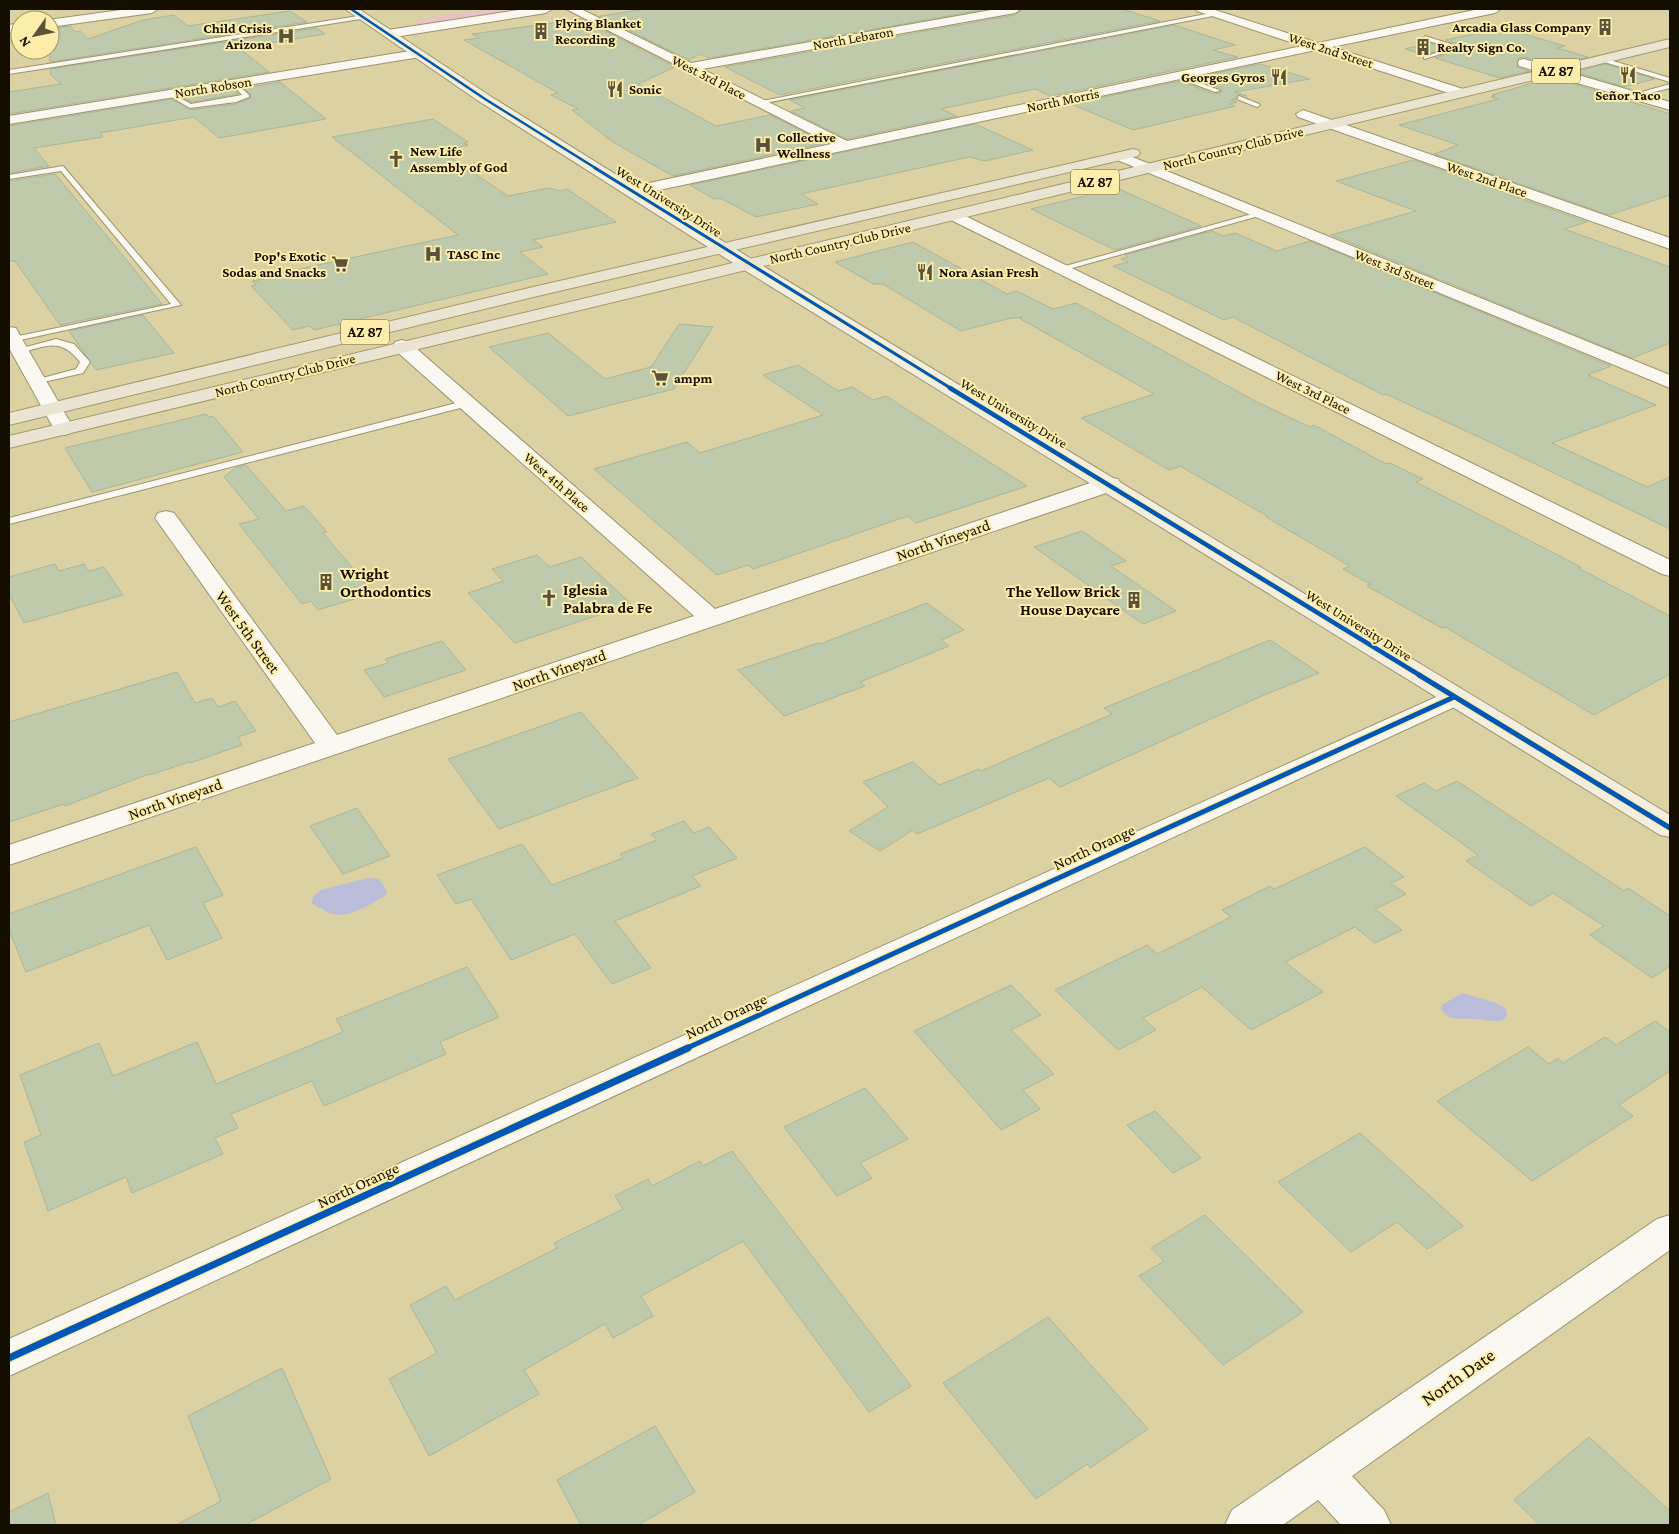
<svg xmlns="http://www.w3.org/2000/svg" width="1679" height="1534" font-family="'Crimson Pro',serif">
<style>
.green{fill:#e8c2c5}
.water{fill:#b9bdda}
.building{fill:#becaab;stroke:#abb798}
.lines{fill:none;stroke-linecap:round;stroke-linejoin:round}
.service-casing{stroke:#9c946e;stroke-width:2}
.minor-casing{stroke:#9c946e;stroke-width:2}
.secondary-casing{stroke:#9c946e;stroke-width:2}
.primary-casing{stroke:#a39b6d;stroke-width:2}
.service{fill:#faf8f1;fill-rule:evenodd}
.minor{fill:#faf8f1;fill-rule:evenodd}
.secondary{fill:#f2efe1;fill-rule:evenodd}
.primary{fill:#e9e5d2;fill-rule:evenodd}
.cycleway-far4-casing{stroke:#fcedaa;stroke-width:4}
.cycleway-far3-casing{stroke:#fcedaa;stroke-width:5}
.cycleway-far2-casing{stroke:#fcedaa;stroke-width:7}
.cycleway-far1-casing{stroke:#fcedaa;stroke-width:8}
.cycleway-casing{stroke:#fcedaa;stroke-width:10}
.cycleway-far4{stroke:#0057b8;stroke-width:2.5}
.cycleway-far3{stroke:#0057b8;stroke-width:3}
.cycleway-far2{stroke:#0057b8;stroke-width:4.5}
.cycleway-far1{stroke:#0057b8;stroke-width:5}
.cycleway{stroke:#0057b8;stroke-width:7}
.labels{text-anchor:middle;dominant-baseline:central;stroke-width:4;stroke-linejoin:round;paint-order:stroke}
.far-poi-label{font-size:14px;font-weight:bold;fill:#140e00;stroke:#fcedaa;text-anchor:start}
.far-street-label{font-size:14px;fill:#140e00;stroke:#fcedaa}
.shield{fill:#fcedaa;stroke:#5a5133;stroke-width:1}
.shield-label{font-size:15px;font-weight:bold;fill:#140e00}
.street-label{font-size:16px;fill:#140e00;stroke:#fcedaa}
.poi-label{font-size:16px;font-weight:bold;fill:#140e00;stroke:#fcedaa;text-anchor:start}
.near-street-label{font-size:19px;fill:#140e00;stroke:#fcedaa}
</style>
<rect width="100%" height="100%" fill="#dbd1a2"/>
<polygon class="green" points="488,9 531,9 424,25 415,20"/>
<g class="water">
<path d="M368,878L379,879L387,891L386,895C371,904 347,920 330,913C324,911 318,906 312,904L313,897L321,890Z"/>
<path d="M1462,993C1477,998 1494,1000 1506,1009L1507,1015L1503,1020C1493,1023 1485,1019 1474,1019C1460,1018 1450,1022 1441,1009L1442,1005Z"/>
</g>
<g class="building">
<polygon points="645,9 988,9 709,58 701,54 689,60 600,16"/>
<polygon points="1023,9 1122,9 1160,21 780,95 725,67 1015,15"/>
<polygon points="290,11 307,22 50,62 50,29 70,26 75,32 80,31 88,39 143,20 174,15 188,26"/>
<polygon points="582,19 675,67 638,84 716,126 770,115 825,143 673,176 613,142 572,110 578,109 551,95 558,93 464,40 479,38 472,34"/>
<polygon points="1174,25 1235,45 1213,50 1238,57 1051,96 1035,89 941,109 957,116 847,139 791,111 805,108 790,100"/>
<polygon points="316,28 325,34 239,48 269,72 9,114 9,92 61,84 50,74 50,69"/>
<polygon points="1504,28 1565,46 1557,48 1588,57 1552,65 1525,57 1519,58 1517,67 1529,71 1500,78 1435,58 1463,49 1461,45 1445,40"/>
<polygon points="1430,43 1445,48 1425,55 1405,49"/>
<polygon points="1260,64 1310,79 1235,92 1247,96 1238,94 1235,99 1231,100 1237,102 1230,104 1235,106 1133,130 1071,104 1180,81 1214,94 1220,93 1222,91 1220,88 1193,78"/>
<polygon points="1606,64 1654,79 1625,87 1575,72"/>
<polygon points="1552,77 1670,114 1670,195 1609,215 1434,154 1458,145 1399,125 1498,99 1491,97 1495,96 1492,95"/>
<polygon points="280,82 326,119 219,138 194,117 100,133 103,137 34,148 49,166 9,173 9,126 172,99 190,110 236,104 251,98 250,94 244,88"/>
<polygon points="234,89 238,94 191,102 183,98"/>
<polygon points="433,119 468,142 464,143 468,145 441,151 508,196 548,188 561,191 567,189 616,222 533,240 543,247 520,252 548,274 314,330 310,326 293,330 251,286 256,285 252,281 264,279 262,277 458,235 332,137"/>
<polygon points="975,124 1033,150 985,161 969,157 801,194 818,204 756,217 720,198 714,199 690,185"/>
<polygon points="1413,160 1587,222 1564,229 1670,267 1670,343 1632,358 1331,235 1416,211 1336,181"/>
<polygon points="55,174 112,242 162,304 60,325 15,261 9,261 9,181"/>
<polygon points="1117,188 1201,226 1115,250 1031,209"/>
<polygon points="1212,231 1223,236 1235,233 1277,251 1310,241 1611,366 1588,375 1656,405 1552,443 1647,487 1670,477 1670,529 1496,445 1386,394 1383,395 1233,317 1224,320 1113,266 1128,262 1121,259 1128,257 1125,255"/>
<polygon points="913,242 1007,294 1017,291 1053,309 1076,303 1255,401 1310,427 1314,425 1386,464 1390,463 1423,479 1416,482 1581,567 1578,568 1670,616 1670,674 1594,715 1445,627 1442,628 1367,586 1370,584 1343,569 1350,566 1266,517 1267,516 1180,466 1169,470 1081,418 1154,394 1019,318 1022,317 1007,319 961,331 883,284 873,284 835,262"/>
<polygon points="143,315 174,353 96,370 69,331"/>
<polygon points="679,324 713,327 674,389 568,416 489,347 548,333 605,379 651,367"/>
<polygon points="798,365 838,391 852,387 873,400 886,396 1027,486 916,523 908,516 753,569 748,565 717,575 594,469 687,442 700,453 823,415 763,375"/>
<polygon points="206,414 209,417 213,416 243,452 92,492 65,448"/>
<polygon points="246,465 286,511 304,506 327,532 323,533 374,593 318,610 311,601 302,604 239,524 259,519 224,477 235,468"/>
<polygon points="1082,531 1126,561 1111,566 1176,611 1143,624 1034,547"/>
<polygon points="537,555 550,567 581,557 631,604 515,643 468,593 503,581 492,569"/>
<polygon points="55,564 59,571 84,564 89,571 104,567 123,595 24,623 9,594 9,577"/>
<polygon points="927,603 964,630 941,640 949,646 860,682 865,686 784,716 738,670 818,643 820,644"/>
<polygon points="1270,640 1319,673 1264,695 1060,787 1049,778 917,834 913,830 880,851 849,831 888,807 863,782 913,762 939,785 979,769 981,771 1112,714 1104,708"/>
<polygon points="442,641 466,670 384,697 364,670 388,663 385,659"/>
<polygon points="177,672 195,703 212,698 218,707 235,701 256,731 238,737 242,745 190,763 189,762 150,775 149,774 65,806 64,804 9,822 9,722"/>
<polygon points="581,712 638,778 499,829 448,759"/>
<polygon points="1457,781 1624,891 1628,888 1670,916 1670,966 1652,978 1590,935 1604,926 1553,893 1531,906 1466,861 1478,855 1396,796 1424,783 1436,791"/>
<polygon points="357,808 390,856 343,874 310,826"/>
<polygon points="684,821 694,833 709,827 737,858 692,876 701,886 615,921 651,968 612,984 575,934 511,960 471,899 456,904 437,875 522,844 552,885 623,858 620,854 657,840 651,834"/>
<polygon points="196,847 223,895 203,903 222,938 167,960 149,925 26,972 9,930 9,914"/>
<polygon points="1365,847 1404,877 1391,883 1406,894 1375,909 1402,930 1375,943 1355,927 1285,962 1323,992 1251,1030 1202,987 1143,1018 1156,1030 1118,1050 1055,990 1147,945 1157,954 1231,917 1222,910 1270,886 1274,889"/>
<polygon points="467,967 499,1017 440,1042 446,1054 324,1106 312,1081 231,1114 238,1128 215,1138 223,1154 132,1193 126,1177 48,1211 24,1142 41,1135 20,1075 99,1043 113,1076 197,1042 216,1084 343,1032 336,1019"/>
<polygon points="1011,985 1041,1015 1011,1030 1054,1074 1023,1090 1040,1109 1001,1130 914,1031"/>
<polygon points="1655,1021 1670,1032 1670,1071 1619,1105 1633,1116 1532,1181 1437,1101 1528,1047 1549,1064 1558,1058 1563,1063 1605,1037 1616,1045"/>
<polygon points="865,1088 908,1139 860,1163 872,1178 837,1196 784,1127"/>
<polygon points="1155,1111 1201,1158 1173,1173 1127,1125"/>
<polygon points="1360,1133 1463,1226 1427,1249 1397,1222 1351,1252 1278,1182"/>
<polygon points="732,1151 911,1386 869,1412 743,1241 641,1296 653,1316 613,1338 605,1324 524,1370 539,1394 429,1456 389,1379 437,1353 410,1305 446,1286 455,1300 557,1248 554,1243 623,1209 615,1196 648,1179 652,1186 700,1161 703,1166"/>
<polygon points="1205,1215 1303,1312 1223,1365 1139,1276 1164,1261 1151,1248"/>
<polygon points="1048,1317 1148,1429 1090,1468 1087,1464 1036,1499 943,1383"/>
<polygon points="282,1368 331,1479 245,1525 176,1525 221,1501 188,1416"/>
<polygon points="655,1426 695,1492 638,1525 581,1525 557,1480"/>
<polygon points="1589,1437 1670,1511 1670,1525 1540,1525 1514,1500"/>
<polygon points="48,1493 56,1525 9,1525 9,1512"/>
</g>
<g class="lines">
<g class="service-casing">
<g id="service">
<polygon points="1216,12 1218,15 760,104 757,102"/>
<polygon points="365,15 367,18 9,74 9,70"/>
<polygon points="1425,36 1460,47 1461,48 1424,59 1424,57 1451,48 1423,39"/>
<polygon points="1603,58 1670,78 1670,82 1601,61"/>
<polygon points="1177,74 1219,90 1220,91 1215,92 1175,77"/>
<polygon points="234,81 249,95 249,97 236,102 190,108 166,94 171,93 191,104 242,95 231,83"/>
<polygon points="1670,84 1670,88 1634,97 1631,95"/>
<polygon points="1239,96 1259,104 1260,105 1257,107 1237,99"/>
<polygon points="63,166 181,305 11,342 9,340 14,337 171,304 61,171 9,179 9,175"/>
<polygon points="1259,212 1266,214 1065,270 1058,268"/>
<path d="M56,339L74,344L90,362L83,373L35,384V380L76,369L80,362C60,337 47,346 20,353L15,350Z"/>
<polygon points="468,400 472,401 472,405 9,524 9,518"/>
</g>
</g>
<g class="minor-casing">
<g id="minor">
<polygon points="128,9 158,9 152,13 50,27 50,20 48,20"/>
<polygon points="525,9 552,9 546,13 388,38 382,34 388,30"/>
<polygon points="566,9 581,9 691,63 997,9 1021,9 1015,13 702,69 847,141 1302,46 1197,11 1195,9 1212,9 1318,43 1479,9 1501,9 1495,13 1332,47 1466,90 1468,93 1466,96 1461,97 1316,50 631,196 623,191 626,188 831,144"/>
<polygon points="20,23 20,31 9,33 9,25"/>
<polygon points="416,50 420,51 422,54 420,57 9,124 9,116"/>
<polygon points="1524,59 1670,102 1670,110 1519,66 1518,63 1519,60"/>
<polygon points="1303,110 1670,238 1670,249 1298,117 1296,114"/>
<polygon points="1120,152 1670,375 1670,388 1115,159 1113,156"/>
<polygon points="955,211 1670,560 1670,576 1662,574 949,219 947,216"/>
<polygon points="9,327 16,328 18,332 74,429 71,433 64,435 57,433 54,429 9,348"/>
<polygon points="402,340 409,342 715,609 1102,479 1110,478 1118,479 1121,484 1118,489 9,865 9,845 315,743 155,518 158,513 166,511 174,513 337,735 694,616 395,350 393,346 395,342"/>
<polygon points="1454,689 1463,691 1467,697 1463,703 9,1376 9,1339"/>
<polygon points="1670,1215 1670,1250 1352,1476 1384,1510 1391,1525 1341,1525 1318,1500 1283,1525 1225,1525 1232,1510 1657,1219"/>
</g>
</g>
<g class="secondary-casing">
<polygon id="secondary" points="345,9 359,9 490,96 753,260 1670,815 1670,837 1660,835 741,268 480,102"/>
</g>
<g class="primary-casing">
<g id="primary">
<polygon points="1670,39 1670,47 9,448 9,436"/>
<polygon points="1133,149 1138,150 1140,153 1138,156 529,298 9,425 9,413 529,288"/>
</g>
</g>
<use href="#service" class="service"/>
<use href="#minor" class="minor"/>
<use href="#secondary" class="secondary"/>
<use href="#primary" class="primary"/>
<g class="cycleway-far4-casing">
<polyline id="cycleway-far4" points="351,9 485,99 597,169"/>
</g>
<g class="cycleway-far3-casing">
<polyline id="cycleway-far3" points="595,168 952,389"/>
</g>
<g class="cycleway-far2-casing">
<polyline id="cycleway-far2" points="950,388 1421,676"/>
</g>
<g class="cycleway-far1-casing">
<g id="cycleway-far1">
<polyline points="1419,675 1670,828"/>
<polyline points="685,1049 1454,697"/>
</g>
</g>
<g class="cycleway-casing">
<polyline id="cycleway" points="9,1358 688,1048"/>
</g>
<use href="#cycleway-far4" class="cycleway-far4"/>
<use href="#cycleway-far3" class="cycleway-far3"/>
<use href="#cycleway-far2" class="cycleway-far2"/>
<use href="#cycleway-far1" class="cycleway-far1"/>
<use href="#cycleway" class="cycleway"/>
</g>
<defs>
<g id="building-bare" transform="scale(1.35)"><path d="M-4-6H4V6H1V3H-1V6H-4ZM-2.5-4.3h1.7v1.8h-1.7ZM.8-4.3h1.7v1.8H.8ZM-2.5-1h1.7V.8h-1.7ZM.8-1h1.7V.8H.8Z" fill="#5a5239" stroke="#fcedaa" stroke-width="2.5" paint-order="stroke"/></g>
<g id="hospital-bare" transform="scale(1.35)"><path d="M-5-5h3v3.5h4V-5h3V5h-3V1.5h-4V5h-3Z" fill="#5a5239" stroke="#fcedaa" stroke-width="2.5" paint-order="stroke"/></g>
<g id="restaurant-bare" transform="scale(1.35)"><path d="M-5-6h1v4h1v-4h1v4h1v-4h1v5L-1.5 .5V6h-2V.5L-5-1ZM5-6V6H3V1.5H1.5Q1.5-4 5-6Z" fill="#5a5239" stroke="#fcedaa" stroke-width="2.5" paint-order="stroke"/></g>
<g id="church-bare" transform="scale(1.35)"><path d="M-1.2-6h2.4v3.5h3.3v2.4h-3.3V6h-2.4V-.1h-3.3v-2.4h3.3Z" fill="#5a5239" stroke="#fcedaa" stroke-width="2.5" paint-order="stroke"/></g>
<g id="supermarket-bare" transform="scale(1.35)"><path d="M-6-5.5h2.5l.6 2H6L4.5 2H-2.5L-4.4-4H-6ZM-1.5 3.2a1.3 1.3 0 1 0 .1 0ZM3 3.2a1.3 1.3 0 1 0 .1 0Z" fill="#5a5239" stroke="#fcedaa" stroke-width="2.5" paint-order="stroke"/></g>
</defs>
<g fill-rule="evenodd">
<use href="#building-bare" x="1605" y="27"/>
<use href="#building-bare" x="541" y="31"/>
<use href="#hospital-bare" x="286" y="36"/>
<use href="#building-bare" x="1423" y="47"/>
<use href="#restaurant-bare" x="1628" y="75"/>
<use href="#restaurant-bare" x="1279" y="77"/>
<use href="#restaurant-bare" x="615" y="89"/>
<use href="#hospital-bare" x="763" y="145"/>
<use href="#church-bare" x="396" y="159"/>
<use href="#hospital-bare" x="433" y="254"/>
<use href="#supermarket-bare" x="340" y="264"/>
<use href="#restaurant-bare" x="925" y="272"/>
<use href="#supermarket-bare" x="660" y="378"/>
<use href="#building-bare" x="326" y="582"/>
<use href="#church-bare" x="549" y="598"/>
<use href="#building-bare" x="1134" y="600"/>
</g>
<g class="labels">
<g class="far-poi-label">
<text x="555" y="23">Flying Blanket<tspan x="555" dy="16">Recording</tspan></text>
<text x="1591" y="27" text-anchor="end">Arcadia Glass Company</text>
<text x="272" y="28" text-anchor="end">Child Crisis<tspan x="272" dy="16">Arizona</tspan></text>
<text x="1437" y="47">Realty Sign Co.</text>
<text x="1265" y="77" text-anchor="end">Georges Gyros</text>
<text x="629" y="89">Sonic</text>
<text x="1628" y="95" text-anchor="middle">Señor Taco</text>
<text x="777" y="137">Collective<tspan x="777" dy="16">Wellness</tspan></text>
<text x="410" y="151">New Life<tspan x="410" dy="16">Assembly of God</tspan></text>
<text x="447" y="254">TASC Inc</text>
<text x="326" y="256" text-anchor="end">Pop's Exotic<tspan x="326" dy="16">Sodas and Snacks</tspan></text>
<text x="939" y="272">Nora Asian Fresh</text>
<text x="674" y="378">ampm</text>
</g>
<g class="far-street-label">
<text transform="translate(853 38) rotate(-10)">North Lebaron</text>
<text transform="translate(1331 50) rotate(18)">West 2nd Street</text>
<text transform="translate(709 77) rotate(27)">West 3rd Place</text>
<text transform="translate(213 87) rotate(-9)">North Robson</text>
<text transform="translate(1063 100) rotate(-12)">North Morris</text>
<text transform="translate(1233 148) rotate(-14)">North Country Club Drive</text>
<text transform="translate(1487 179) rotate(19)">West 2nd Place</text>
<text transform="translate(669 201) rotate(32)">West University Drive</text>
<text transform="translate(840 243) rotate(-13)">North Country Club Drive</text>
<text transform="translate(1395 269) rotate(22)">West 3rd Street</text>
<text transform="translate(285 375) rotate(-14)">North Country Club Drive</text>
<text transform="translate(1313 392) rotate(26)">West 3rd Place</text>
<text transform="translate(1014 413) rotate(31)">West University Drive</text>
<text transform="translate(557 482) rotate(41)">West 4th Place</text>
<text transform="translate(1359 625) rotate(32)">West University Drive</text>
</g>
<g class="shield">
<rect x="1532" y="58.5" width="48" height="25" rx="4"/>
<rect x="1071" y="169.5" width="48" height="25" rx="4"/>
<rect x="341" y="319.5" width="48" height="25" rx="4"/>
</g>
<g class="shield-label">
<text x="1556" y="71">AZ 87</text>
<text x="1095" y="182">AZ 87</text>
<text x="365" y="332">AZ 87</text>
</g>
<g class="street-label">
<text transform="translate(943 540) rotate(-19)">North Vineyard</text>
<text transform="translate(248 632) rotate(54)">West 5th Street</text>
<text transform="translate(559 670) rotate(-19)">North Vineyard</text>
<text transform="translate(175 799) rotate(-19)">North Vineyard</text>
<text transform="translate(1094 847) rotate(-25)">North Orange</text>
<text transform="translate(726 1016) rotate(-25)">North Orange</text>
<text transform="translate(358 1185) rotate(-25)">North Orange</text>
</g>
<g class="poi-label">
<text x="340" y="573">Wright<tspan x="340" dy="18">Orthodontics</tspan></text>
<text x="563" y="589">Iglesia<tspan x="563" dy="18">Palabra de Fe</tspan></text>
<text x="1120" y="591" text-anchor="end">The Yellow Brick<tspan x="1120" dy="18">House Daycare</tspan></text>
</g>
<g class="near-street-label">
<text transform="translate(1458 1377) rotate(-35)">North Date</text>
</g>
</g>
<rect width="1679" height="1534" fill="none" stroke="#140e00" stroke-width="20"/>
<g transform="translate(35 35) rotate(237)"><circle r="24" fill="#fcedaa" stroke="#9f9466"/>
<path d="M0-4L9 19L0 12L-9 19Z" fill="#5a5239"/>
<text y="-8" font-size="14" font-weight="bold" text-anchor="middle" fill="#140e00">N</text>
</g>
</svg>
